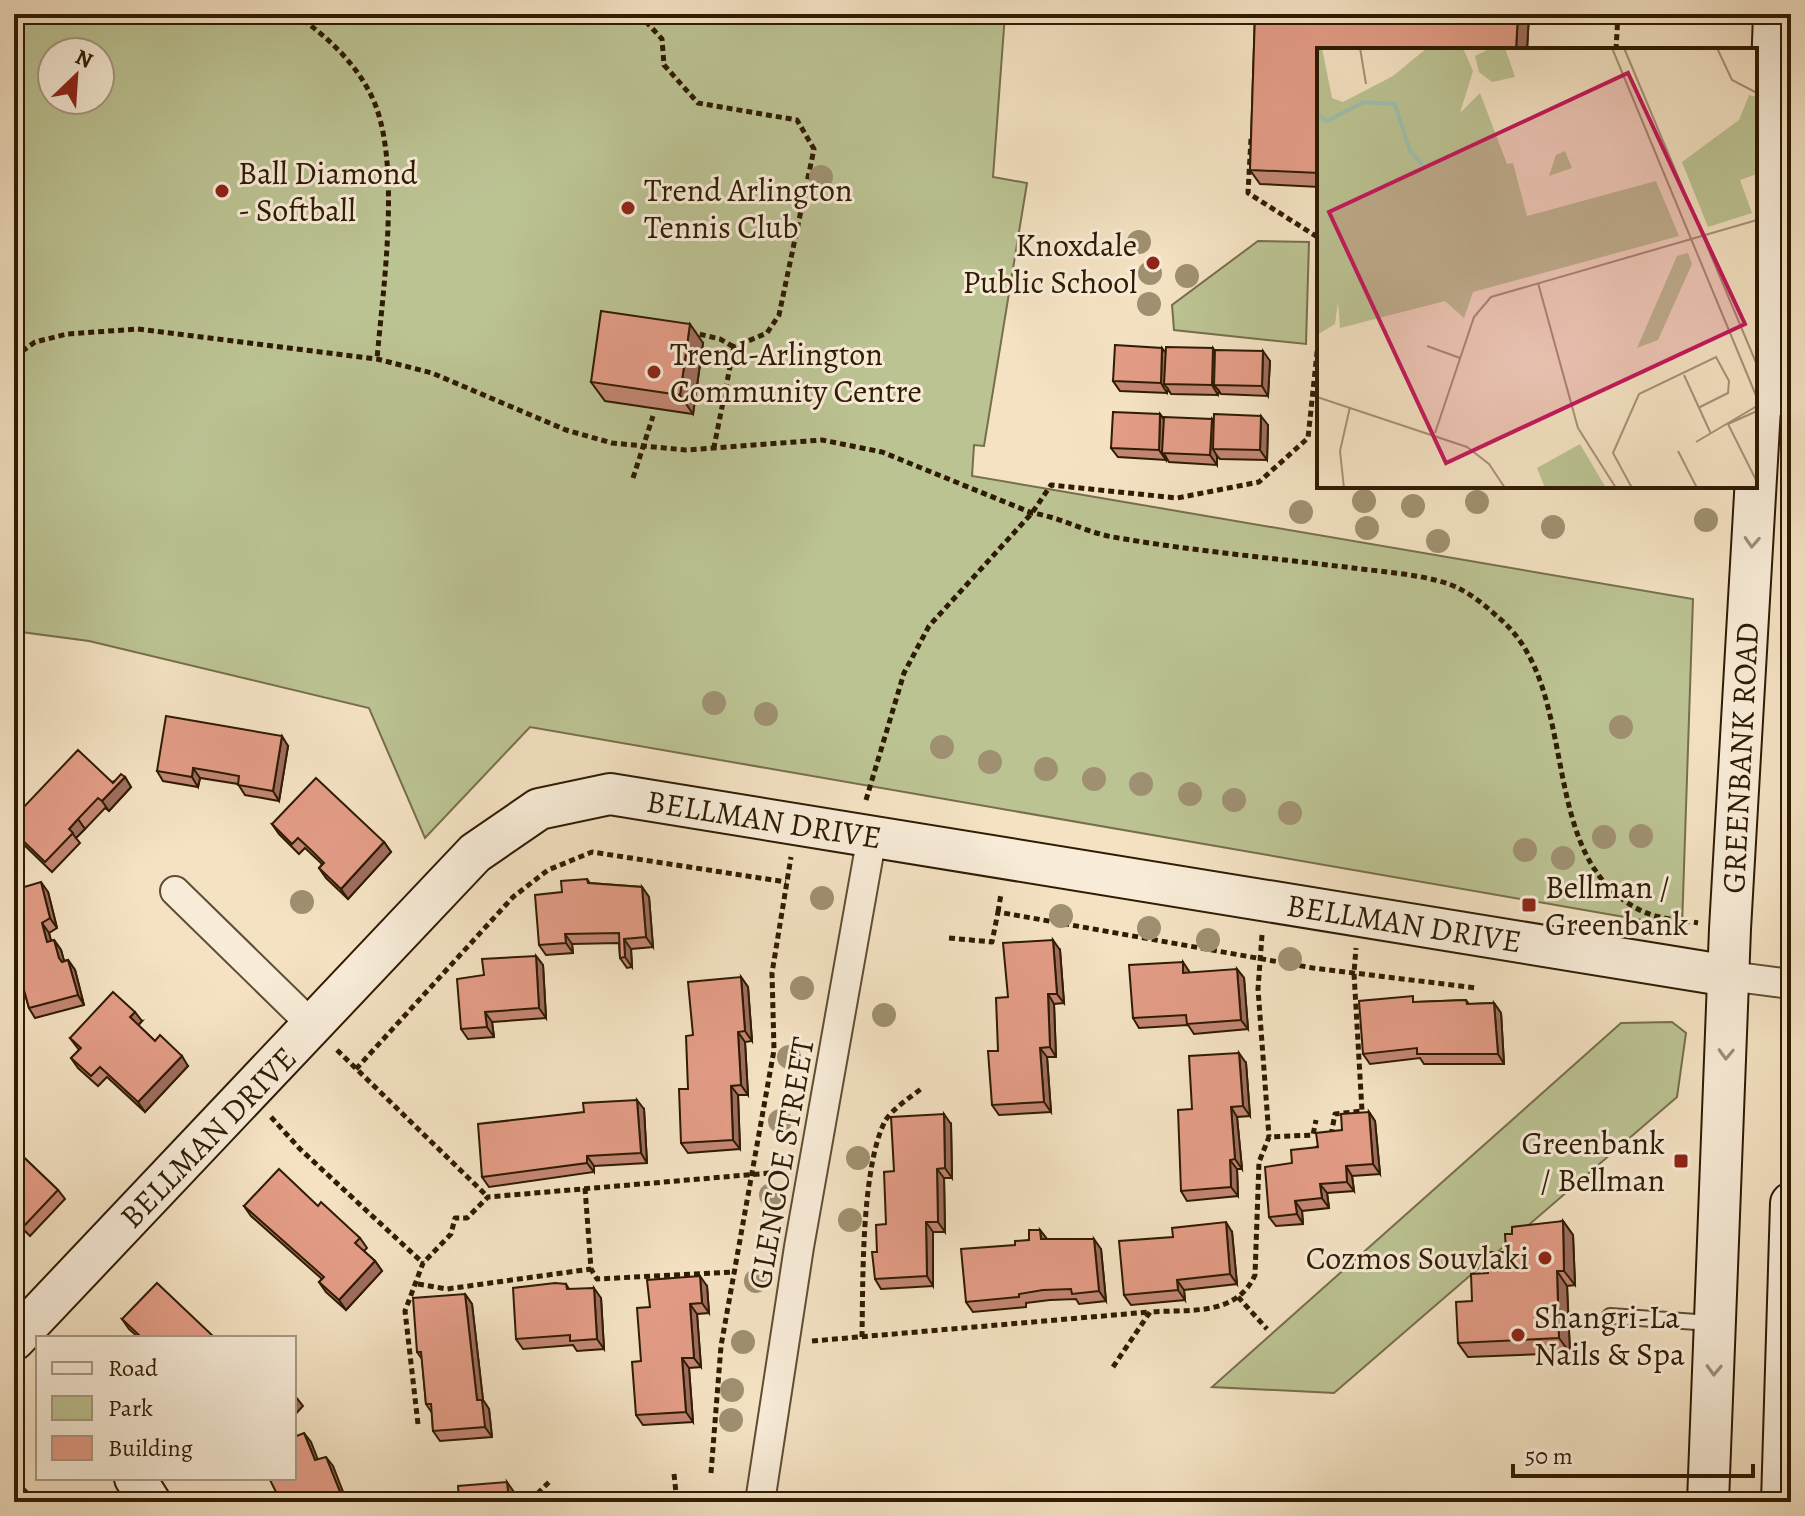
<svg xmlns="http://www.w3.org/2000/svg" width="1805" height="1516" font-family="Alegreya,serif">
<style>
.green{fill:#bcc393;stroke:#766f4b;stroke-width:2;fill-rule:evenodd}
.lines{fill:none;stroke-linecap:round;stroke-linejoin:round}
.lane-casing{stroke:#604d33;stroke-width:18}
.street-casing{stroke:#604d33;stroke-width:32}
.secondary-casing{stroke:#2f1b03;stroke-width:44}
.path{stroke:#2f1b03;stroke-width:5;stroke-dasharray:6 4;stroke-linecap:butt}
.lane{stroke:#f8ecd8;stroke-width:14}
.street{stroke:#f8ecd8;stroke-width:28}
.secondary{stroke:#f8ecd8;stroke-width:40}
.tree{fill:#9f9071}
.wall{fill:#c38673;stroke:#2f1b03;stroke-width:2}
.shaded-wall{fill:#9f6d5e;stroke:#2f1b03;stroke-width:2}
.building{fill:#e39c86;stroke:#2f1b03;stroke-width:2}
.oneway{stroke:#9e8e78}
.poi-dot{fill:#8f2418;stroke:#f8ecd8;stroke-width:3}
.labels{text-anchor:middle;dominant-baseline:central;stroke-width:6;stroke-linejoin:round;paint-order:stroke}
.poi-label{font-size:32px;fill:#2f1b03;stroke:#f8ecd8;text-anchor:start}
.street-label{font-size:32px;fill:#2f1b03;stroke:#f8ecd8}
.inset-river{fill:none;stroke:#9dbfad;stroke-width:4}
.inset-road{fill:none;stroke:#a59276;stroke-width:2}
.view{fill:#c2185b;fill-opacity:0.15;stroke:#c2185b;stroke-width:4}
.inset-edge{fill:none;stroke:#2f1b03;stroke-width:4}
</style>
<rect width="100%" height="100%" fill="#f4e2c3"/>
<filter id="stains"><feTurbulence type="fractalNoise" baseFrequency=".0025" numOctaves="4"/><feColorMatrix values="0 0 0 0 .2 0 0 0 0 .09 0 0 0 0 .02 0 0 0 .5 -.17"/></filter>
<radialGradient id="worn" r=".72"><stop offset=".6" stop-color="#630" stop-opacity="0"/><stop offset="1" stop-color="#630" stop-opacity=".3"/></radialGradient>
<g class="green">
<path d="M14,14H1005L993,177L1027,183L984,446L974,445L972,476L1693,599L1682,927L530,727L425,838L369,708L89,641L14,631V103L20,78L14,88ZM52,52H100V100H52Z"/>
<polygon points="1258,241 1309,242 1306,344 1174,330 1172,305"/>
<polygon points="1672,1022 1686,1033 1677,1097 1334,1393 1212,1387 1621,1023"/>
</g>
<g class="lines">
<g class="lane-casing">
<g id="lane">
<polyline points="1764,408 1791,408"/>
<polyline points="1610,1316 1711,1323"/>
</g>
</g>
<g class="street-casing">
<g id="street">
<polyline points="175,891 312,1025"/>
<polyline points="1729,976 1791,984"/>
<polyline points="760,1502 799,1247 872,836"/>
</g>
</g>
<g class="secondary-casing">
<g id="secondary">
<polyline points="14,1340 475,853 539,809 610,794 1729,976"/>
<polyline points="135,1478 150,1502"/>
<polyline points="1708,1502 1730,929 1760,408 1774,14"/>
<polyline points="1782,1502 1791,1203"/>
</g>
</g>
<g class="path">
<path d="M295,14C325,35 353,60 370,93C403,155 383,288 377,359"/>
<polyline points="639,14 662,39 664,65 698,103 797,120 814,149 779,315 767,333 734,347 714,447"/>
<polyline points="1616,50 1618,14"/>
<polyline points="1251,139 1248,193 1319,238"/>
<polyline points="690,332 720,339 734,347"/>
<path d="M14,357L35,342L67,334L138,329L377,359L432,373L566,430L612,443L686,450L822,440L882,452L1032,513C1060,517 1085,532 1113,537C1192,551 1273,558 1353,568C1384,572 1434,575 1460,589C1474,596 1488,608 1499,618C1585,690 1532,861 1644,912C1660,919 1681,920 1698,923"/>
<polyline points="633,478 653,416"/>
<polyline points="866,800 904,673 929,626 1032,513 1051,485 1177,498 1259,482 1308,438 1319,334"/>
<polyline points="998,912 1001,894"/>
<polyline points="1262,935 1258,989 1269,1137"/>
<polyline points="949,938 992,942 998,912 1313,968 1477,988"/>
<polyline points="337,1050 488,1197"/>
<polyline points="356,1069 513,897 548,870 592,852 786,882"/>
<polyline points="271,1117 300,1149 423,1263"/>
<polyline points="1331,1135 1335,1114 1362,1111 1354,973 1356,948"/>
<polyline points="585,1188 591,1269 597,1279 735,1272"/>
<polyline points="418,1284 447,1289 591,1269"/>
<polyline points="1238,1297 1267,1329"/>
<path d="M862,1337C863,1283 861,1169 885,1121C892,1109 911,1097 922,1088"/>
<polyline points="812,1341 1149,1312"/>
<path d="M1113,1367L1150,1312C1189,1309 1236,1317 1255,1275L1259,1162L1269,1137L1313,1135L1316,1120"/>
<polyline points="418,1424 405,1311 423,1263 451,1234 455,1218 467,1218 488,1197 782,1172"/>
<polyline points="711,1473 721,1346 774,1050 772,973 791,857"/>
<polyline points="674,1474 677,1502"/>
<polyline points="535,1502 534,1497 550,1481"/>
</g>
<use href="#lane" class="lane"/>
<use href="#street" class="street"/>
<use href="#secondary" class="secondary"/>
</g>
<g class="tree">
<circle cx="821" cy="177" r="12"/>
<circle cx="1139" cy="242" r="12"/>
<circle cx="1150" cy="273" r="12"/>
<circle cx="1187" cy="276" r="12"/>
<circle cx="1149" cy="304" r="12"/>
<circle cx="1364" cy="501" r="12"/>
<circle cx="1477" cy="502" r="12"/>
<circle cx="1413" cy="506" r="12"/>
<circle cx="1301" cy="512" r="12"/>
<circle cx="1706" cy="520" r="12"/>
<circle cx="1553" cy="527" r="12"/>
<circle cx="1367" cy="528" r="12"/>
<circle cx="1438" cy="541" r="12"/>
<circle cx="714" cy="703" r="12"/>
<circle cx="766" cy="714" r="12"/>
<circle cx="1621" cy="727" r="12"/>
<circle cx="942" cy="747" r="12"/>
<circle cx="990" cy="762" r="12"/>
<circle cx="1046" cy="769" r="12"/>
<circle cx="1094" cy="779" r="12"/>
<circle cx="1141" cy="784" r="12"/>
<circle cx="1190" cy="794" r="12"/>
<circle cx="1234" cy="800" r="12"/>
<circle cx="1290" cy="813" r="12"/>
<circle cx="1641" cy="836" r="12"/>
<circle cx="1604" cy="837" r="12"/>
<circle cx="1525" cy="850" r="12"/>
<circle cx="1563" cy="858" r="12"/>
<circle cx="822" cy="898" r="12"/>
<circle cx="302" cy="902" r="12"/>
<circle cx="1061" cy="916" r="12"/>
<circle cx="1149" cy="928" r="12"/>
<circle cx="1208" cy="940" r="12"/>
<circle cx="1290" cy="959" r="12"/>
<circle cx="802" cy="988" r="12"/>
<circle cx="884" cy="1015" r="12"/>
<circle cx="789" cy="1057" r="12"/>
<circle cx="780" cy="1121" r="12"/>
<circle cx="858" cy="1158" r="12"/>
<circle cx="771" cy="1195" r="12"/>
<circle cx="850" cy="1220" r="12"/>
<circle cx="756" cy="1281" r="12"/>
<circle cx="743" cy="1342" r="12"/>
<circle cx="732" cy="1390" r="12"/>
<circle cx="731" cy="1420" r="12"/>
</g>
<g class="wall">
<polygon points="1255,14 1529,14 1527,50 1319,50 1319,187 1260,184 1250,170"/>
<polygon points="703,343 693,414 605,401 591,382"/>
<polygon points="1215,351 1270,361 1268,396 1221,394 1219,391 1218,395 1171,394 1168,389 1167,393 1120,391 1113,381 1166,352"/>
<polygon points="1160,414 1164,419 1268,425 1267,460 1220,459 1217,456 1217,465 1169,462 1166,457 1166,460 1118,457 1111,448"/>
<polygon points="288,746 279,801 245,795 238,784 200,778 198,787 163,781 157,771"/>
<polygon points="125,777 131,787 109,811 105,808 85,829 76,838 80,843 52,872 14,835 14,820"/>
<polygon points="272,824 384,842 391,852 348,899 326,878 319,868 322,864 305,848 299,854 279,834"/>
<polygon points="587,879 590,883 642,887 649,897 653,947 631,949 632,967 627,968 620,958 619,943 572,944 573,953 546,955 539,945 562,892"/>
<polygon points="14,890 48,892 57,928 49,933 51,941 54,940 61,950 64,961 68,960 75,970 84,1005 35,1018 29,1008 16,962 14,962"/>
<polygon points="1060,950 1064,1003 1054,1004 1056,1057 1047,1057 1051,1112 999,1115 992,1105 998,1051 1008,997"/>
<polygon points="536,956 543,965 546,1018 492,1022 494,1037 468,1039 461,1029 484,975"/>
<polygon points="1237,969 1244,978 1248,1029 1194,1034 1188,1025 1139,1028 1133,1018"/>
<polygon points="741,977 748,987 752,1041 745,1042 748,1095 738,1095 740,1149 688,1153 681,1143 688,1089"/>
<polygon points="1466,1000 1469,1004 1494,1003 1501,1013 1504,1064 1424,1064 1420,1058 1370,1064 1363,1054 1417,1002"/>
<polygon points="142,1021 138,1025 155,1041 188,1066 145,1112 107,1077 98,1086 78,1068 71,1058 79,1050 70,1038"/>
<polygon points="1246,1063 1250,1116 1237,1117 1242,1169 1237,1169 1238,1196 1187,1201 1181,1191 1192,1109"/>
<polygon points="644,1109 647,1163 594,1166 594,1172 489,1187 482,1177"/>
<polygon points="1369,1112 1375,1121 1380,1174 1352,1176 1354,1191 1327,1193 1329,1208 1302,1211 1303,1224 1276,1226 1269,1217 1292,1163"/>
<polygon points="951,1124 952,1178 944,1178 945,1232 933,1232 933,1286 881,1289 875,1279 877,1252 886,1224 894,1171"/>
<polygon points="14,1148 58,1190 65,1199 30,1236 14,1220"/>
<polygon points="244,1206 318,1206 360,1238 367,1248 364,1251 375,1261 382,1271 346,1310 326,1292 319,1282 322,1279 251,1216"/>
<polygon points="1563,1221 1573,1235 1575,1285 1567,1286 1570,1353 1468,1357 1458,1343 1472,1301 1488,1273 1506,1252 1512,1234"/>
<polygon points="1040,1230 1047,1239 1101,1249 1106,1301 1079,1304 1076,1299 1050,1300 1026,1303 1026,1307 973,1312 966,1302 1015,1245 1029,1240"/>
<polygon points="1232,1232 1237,1284 1184,1290 1185,1300 1131,1305 1124,1295"/>
<polygon points="566,1284 569,1289 601,1298 604,1349 577,1351 573,1345 523,1349 516,1339"/>
<polygon points="707,1286 709,1313 697,1314 701,1367 689,1368 693,1422 643,1425 636,1415 650,1307"/>
<polygon points="465,1294 472,1304 483,1400 489,1409 492,1437 440,1441 433,1431 432,1413 426,1404 422,1359 417,1352"/>
<polygon points="122,1319 215,1338 139,1338 129,1329"/>
</g>
<g class="shaded-wall">
<polygon points="1518,14 1529,14 1527,50 1516,50"/>
<polygon points="690,324 703,343 693,414 680,395"/>
<polygon points="1162,348 1169,357 1164,384 1168,389 1167,393 1161,383"/>
<polygon points="1213,348 1220,358 1214,385 1219,391 1218,395 1212,385"/>
<polygon points="1263,351 1270,361 1268,396 1262,386"/>
<polygon points="1160,414 1167,424 1162,453 1166,457 1166,460 1159,450"/>
<polygon points="1261,416 1268,425 1267,460 1260,450"/>
<polygon points="1212,419 1219,429 1213,449 1217,456 1217,465 1210,455"/>
<polygon points="282,736 288,746 279,801 273,791"/>
<polygon points="193,768 200,778 198,787 192,777"/>
<polygon points="125,777 131,787 109,811 102,801"/>
<polygon points="78,819 85,829 76,838 69,829"/>
<polygon points="384,842 391,852 348,899 341,889"/>
<polygon points="41,882 48,892 57,928 50,918"/>
<polygon points="642,887 649,897 653,947 646,937"/>
<polygon points="42,923 49,933 54,952 47,942"/>
<polygon points="565,934 572,944 573,953 566,943"/>
<polygon points="624,939 631,949 632,967 625,957"/>
<polygon points="54,940 61,950 66,968 59,958"/>
<polygon points="1053,940 1060,950 1064,1003 1057,994"/>
<polygon points="536,956 543,965 546,1018 539,1008"/>
<polygon points="68,960 75,970 84,1005 78,995"/>
<polygon points="1183,962 1189,971 1190,982 1183,973"/>
<polygon points="1237,969 1244,978 1248,1029 1241,1020"/>
<polygon points="741,977 748,987 752,1041 745,1031"/>
<polygon points="1048,994 1054,1004 1056,1057 1050,1047"/>
<polygon points="1494,1003 1501,1013 1504,1064 1498,1054"/>
<polygon points="135,1012 142,1021 137,1027 130,1017"/>
<polygon points="485,1012 492,1022 494,1037 487,1027"/>
<polygon points="738,1032 745,1042 748,1095 741,1085"/>
<polygon points="1040,1048 1047,1057 1051,1112 1044,1102"/>
<polygon points="1239,1053 1246,1063 1250,1116 1243,1106"/>
<polygon points="182,1056 188,1066 145,1112 138,1102"/>
<polygon points="731,1086 738,1095 740,1149 733,1140"/>
<polygon points="637,1100 644,1109 647,1163 641,1153"/>
<polygon points="1231,1107 1237,1117 1242,1169 1235,1159"/>
<polygon points="1369,1112 1375,1121 1380,1174 1373,1164"/>
<polygon points="944,1114 951,1124 952,1178 945,1168"/>
<polygon points="587,1156 594,1166 594,1172 587,1163"/>
<polygon points="1230,1160 1237,1169 1238,1196 1231,1187"/>
<polygon points="1346,1166 1352,1176 1354,1191 1347,1182"/>
<polygon points="937,1169 944,1178 945,1232 938,1222"/>
<polygon points="1320,1184 1327,1193 1329,1208 1322,1198"/>
<polygon points="1295,1201 1302,1211 1303,1224 1297,1214"/>
<polygon points="1563,1221 1573,1235 1575,1285 1564,1271"/>
<polygon points="926,1222 933,1232 933,1286 927,1276"/>
<polygon points="1226,1222 1232,1232 1237,1284 1230,1274"/>
<polygon points="1040,1230 1047,1239 1041,1239"/>
<polygon points="1094,1239 1101,1249 1106,1301 1099,1291"/>
<polygon points="375,1261 382,1271 346,1310 339,1300"/>
<polygon points="1557,1271 1567,1286 1570,1353 1559,1338"/>
<polygon points="700,1276 707,1286 709,1313 702,1303"/>
<polygon points="1177,1280 1184,1290 1185,1300 1178,1290"/>
<polygon points="594,1288 601,1298 604,1349 597,1339"/>
<polygon points="465,1294 472,1304 483,1400 489,1409 492,1437 485,1427 477,1400"/>
<polygon points="690,1304 697,1314 701,1367 694,1358"/>
<polygon points="682,1358 689,1368 693,1422 686,1412"/>
<polygon points="296,1397 303,1406 294,1416 294,1399"/>
<polygon points="304,1433 311,1442 322,1470 315,1460"/>
<polygon points="326,1457 333,1466 347,1502 344,1502"/>
<polygon points="507,1482 514,1492 515,1502 509,1502"/>
</g>
<g class="building">
<polygon points="1255,14 1518,14 1516,50 1319,50 1319,173 1250,170"/>
<polygon points="601,311 690,324 680,395 591,382"/>
<polygon points="1115,345 1162,348 1161,383 1113,381"/>
<polygon points="1166,347 1213,348 1212,385 1164,384"/>
<polygon points="1215,350 1263,351 1262,386 1214,385"/>
<polygon points="1113,412 1160,414 1159,450 1111,448"/>
<polygon points="1214,414 1261,416 1260,450 1213,449"/>
<polygon points="1164,417 1212,419 1210,455 1162,453"/>
<polygon points="166,716 282,736 273,791 238,785 239,776 217,772 193,768 192,777 157,771"/>
<polygon points="78,750 113,783 121,774 125,777 102,801 98,798 78,819 69,829 73,833 45,862 14,832 14,820 19,812"/>
<polygon points="316,778 384,842 341,889 319,868 324,863 312,851 298,838 292,844 272,824"/>
<polygon points="587,879 588,883 642,887 646,937 624,939 625,957 620,958 619,933 565,934 566,943 539,945 535,895 562,892 561,881"/>
<polygon points="41,882 50,918 42,923 47,942 54,940 59,958 62,962 68,960 78,995 29,1008 14,954 14,890"/>
<polygon points="1053,940 1057,994 1048,994 1050,1047 1040,1048 1044,1102 992,1105 988,1051 998,1051 996,998 1008,997 1003,943"/>
<polygon points="536,956 539,1008 485,1012 487,1027 461,1029 457,979 484,975 482,959"/>
<polygon points="1183,962 1183,973 1237,969 1241,1020 1187,1024 1186,1015 1133,1018 1129,965"/>
<polygon points="741,977 745,1031 738,1032 741,1085 731,1086 733,1140 681,1143 679,1089 688,1089 686,1036 693,1035 688,982"/>
<polygon points="113,992 135,1012 130,1017 155,1041 160,1035 182,1056 138,1102 100,1067 91,1076 71,1058 81,1048 70,1038"/>
<polygon points="1413,996 1413,1002 1466,1000 1467,1004 1494,1003 1498,1054 1417,1054 1417,1048 1363,1054 1359,1001"/>
<polygon points="1239,1053 1243,1106 1231,1107 1235,1159 1230,1160 1231,1187 1181,1191 1178,1110 1192,1109 1189,1056"/>
<polygon points="637,1100 641,1153 587,1156 587,1163 482,1177 478,1124 584,1112 583,1103"/>
<polygon points="1369,1112 1373,1164 1346,1166 1347,1182 1320,1184 1322,1198 1295,1201 1297,1214 1269,1217 1265,1167 1292,1163 1291,1150 1318,1147 1316,1133 1342,1130 1341,1114"/>
<polygon points="944,1114 945,1168 937,1169 938,1222 926,1222 927,1276 875,1279 872,1252 877,1252 876,1225 886,1224 884,1172 894,1171 891,1117"/>
<polygon points="14,1148 58,1190 24,1226 14,1217"/>
<polygon points="279,1169 318,1206 321,1202 360,1238 355,1243 375,1261 339,1300 319,1282 324,1277 244,1206"/>
<polygon points="1563,1221 1564,1271 1557,1271 1559,1338 1458,1343 1456,1302 1472,1301 1471,1274 1488,1273 1488,1252 1506,1252 1505,1234 1512,1234 1512,1227"/>
<polygon points="1226,1222 1230,1274 1177,1280 1178,1290 1124,1295 1119,1241 1173,1237 1172,1228"/>
<polygon points="1029,1230 1040,1230 1041,1239 1094,1239 1099,1291 1072,1294 1071,1289 1043,1290 1019,1294 1019,1297 966,1302 961,1249 1015,1245 1015,1241 1029,1240"/>
<polygon points="700,1276 702,1303 690,1304 694,1358 682,1358 686,1412 636,1415 632,1362 641,1361 637,1308 650,1307 647,1280"/>
<polygon points="157,1283 215,1338 142,1338 122,1319"/>
<polygon points="555,1283 566,1284 567,1289 594,1288 597,1339 570,1341 570,1335 516,1339 513,1288"/>
<polygon points="465,1294 477,1400 482,1400 485,1427 433,1431 431,1404 426,1404 421,1352 417,1352 413,1298"/>
<polygon points="304,1433 315,1460 326,1457 344,1502 281,1502 269,1478 294,1478 294,1437"/>
<polygon points="14,1479 39,1502 14,1502"/>
<polygon points="507,1482 509,1502 459,1502 458,1486"/>
<polygon points="615,1498 668,1500 668,1502 614,1502"/>
</g>
<defs><path id="oneway-chevron" d="M-2-3.5L2.5 0L-2 3.5" fill="none" stroke-width="1.6" stroke-linecap="round" stroke-linejoin="round" transform="scale(2)"/></defs>
<g class="oneway">
<use href="#oneway-chevron" transform="translate(1752 542) rotate(93)"/>
<use href="#oneway-chevron" transform="translate(1726 1054) rotate(92)"/>
<use href="#oneway-chevron" transform="translate(1714 1370) rotate(92)"/>
</g>
<g class="poi-dot">
<circle cx="222" cy="191" r="8"/>
<circle cx="628" cy="208" r="8"/>
<circle cx="1153" cy="263" r="8"/>
<circle cx="654" cy="372" r="8"/>
<rect x="1521" y="897" width="16" height="16" rx="4"/>
<rect x="1673" y="1153" width="16" height="16" rx="4"/>
<circle cx="1545" cy="1258" r="8"/>
<circle cx="1518" cy="1335" r="8"/>
</g>
<g class="labels">
<g class="poi-label">
<text x="238" y="173">Ball Diamond<tspan x="238" dy="37">- Softball</tspan></text>
<text x="644" y="190">Trend Arlington<tspan x="644" dy="37">Tennis Club</tspan></text>
<text x="1137" y="245" text-anchor="end">Knoxdale<tspan x="1137" dy="37">Public School</tspan></text>
<text x="670" y="354">Trend-Arlington<tspan x="670" dy="37">Community Centre</tspan></text>
<text x="1545" y="887">Bellman /<tspan x="1545" dy="37">Greenbank</tspan></text>
<text x="1665" y="1143" text-anchor="end">Greenbank<tspan x="1665" dy="37">/ Bellman</tspan></text>
<text x="1529" y="1258" text-anchor="end">Cozmos Souvlaki</text>
<text x="1534" y="1317">Shangri-La<tspan x="1534" dy="37">Nails &amp; Spa</tspan></text>
</g>
<g class="street-label">
<text transform="translate(1740 758) rotate(-87)">GREENBANK ROAD</text>
<text transform="translate(764 819) rotate(9)">BELLMAN DRIVE</text>
<text transform="translate(1404 923) rotate(9)">BELLMAN DRIVE</text>
<text transform="translate(208 1137) rotate(-46)">BELLMAN DRIVE</text>
<text transform="translate(781 1163) rotate(-80)">GLENCOE STREET</text>
</g>
</g>
<g transform="translate(1317 48)">
<rect width="440" height="440" fill="#f4e2c3"/>
<path d="M0,0H5L15,50L26,54L76,28L110,0H146L156,23L143,65L163,45L190,116L196,115L210,168L339,133L362,188L156,244L147,270L128,253L23,280L21,254L18,276L0,287ZM174,0H188L198,29L175,34L162,24L158,8ZM432,47L440,49V126L423,132L435,165L391,179L365,114L422,72ZM248,103L255,120L232,128L239,107ZM371,205L375,216L341,292L320,300L360,208ZM263,396L289,440H228L220,420Z" fill="#bcc393"/>
<path class="inset-river" d="M0,66L10,73L47,54L78,56L93,103L106,117"/>
<path class="inset-road" d="M43,0L49,36M295,0L440,350M307,0L440,317M400,0L415,32L440,45M221,235L261,380L299,440M110,298L143,310M367,327L394,386M0,349L150,399L172,416L188,440M411,376L440,434M411,376L440,363M118,385L157,269L174,249L440,172M379,394L440,358M361,403L380,440M27,440L23,403L33,359M315,440L296,405L322,346L399,309L412,333L411,345L381,360"/>
<path class="view" d="M311,25L428,276L129,415L12,164Z"/>
<rect width="440" height="440" class="inset-edge"/>
</g>
<rect width="1805" height="1516" fill="none" stroke="#f4e2c3" stroke-width="48"/>
<rect x="16" y="16" width="1773" height="1484" fill="none" stroke="#2f1b03" stroke-width="4"/>
<rect x="24" y="24" width="1757" height="1468" fill="none" stroke="#2f1b03" stroke-width="2"/>
<rect x="36" y="1336" width="260" height="144" fill="#f8ecd8" stroke="#a89883" stroke-width="2"/>
<rect x="52" y="1362" width="40" height="12" fill="#f8ecd8" stroke="#a89883" stroke-width="2"/>
<text x="108" y="1376" font-size="24" fill="#2f1b03">Road</text>
<rect x="52" y="1396" width="40" height="24" fill="#bcc393" stroke="#a89883" stroke-width="2"/>
<text x="108" y="1416" font-size="24" fill="#2f1b03">Park</text>
<rect x="52" y="1436" width="40" height="24" fill="#e39c86" stroke="#a89883" stroke-width="2"/>
<text x="108" y="1456" font-size="24" fill="#2f1b03">Building</text>
<g transform="translate(76 76) rotate(25)"><circle r="38" fill="#f8ecd8" stroke="#a89883" stroke-width="2"/>
<path d="M0-6L14 30L0 20L-14 30Z" fill="#8f2418"/>
<text y="-12" font-size="22" font-weight="bold" text-anchor="middle" fill="#2f1b03">N</text>
</g>
<path d="M1513 1464v12h240v-12" fill="none" stroke="#2f1b03" stroke-width="4"/>
<text x="1525" y="1464" font-size="24" fill="#2f1b03" stroke="#f8ecd8" stroke-width="6" paint-order="stroke">50 m</text>
<rect width="100%" height="100%" filter="url(#stains)"/>
<rect width="100%" height="100%" fill="url(#worn)"/>
</svg>
